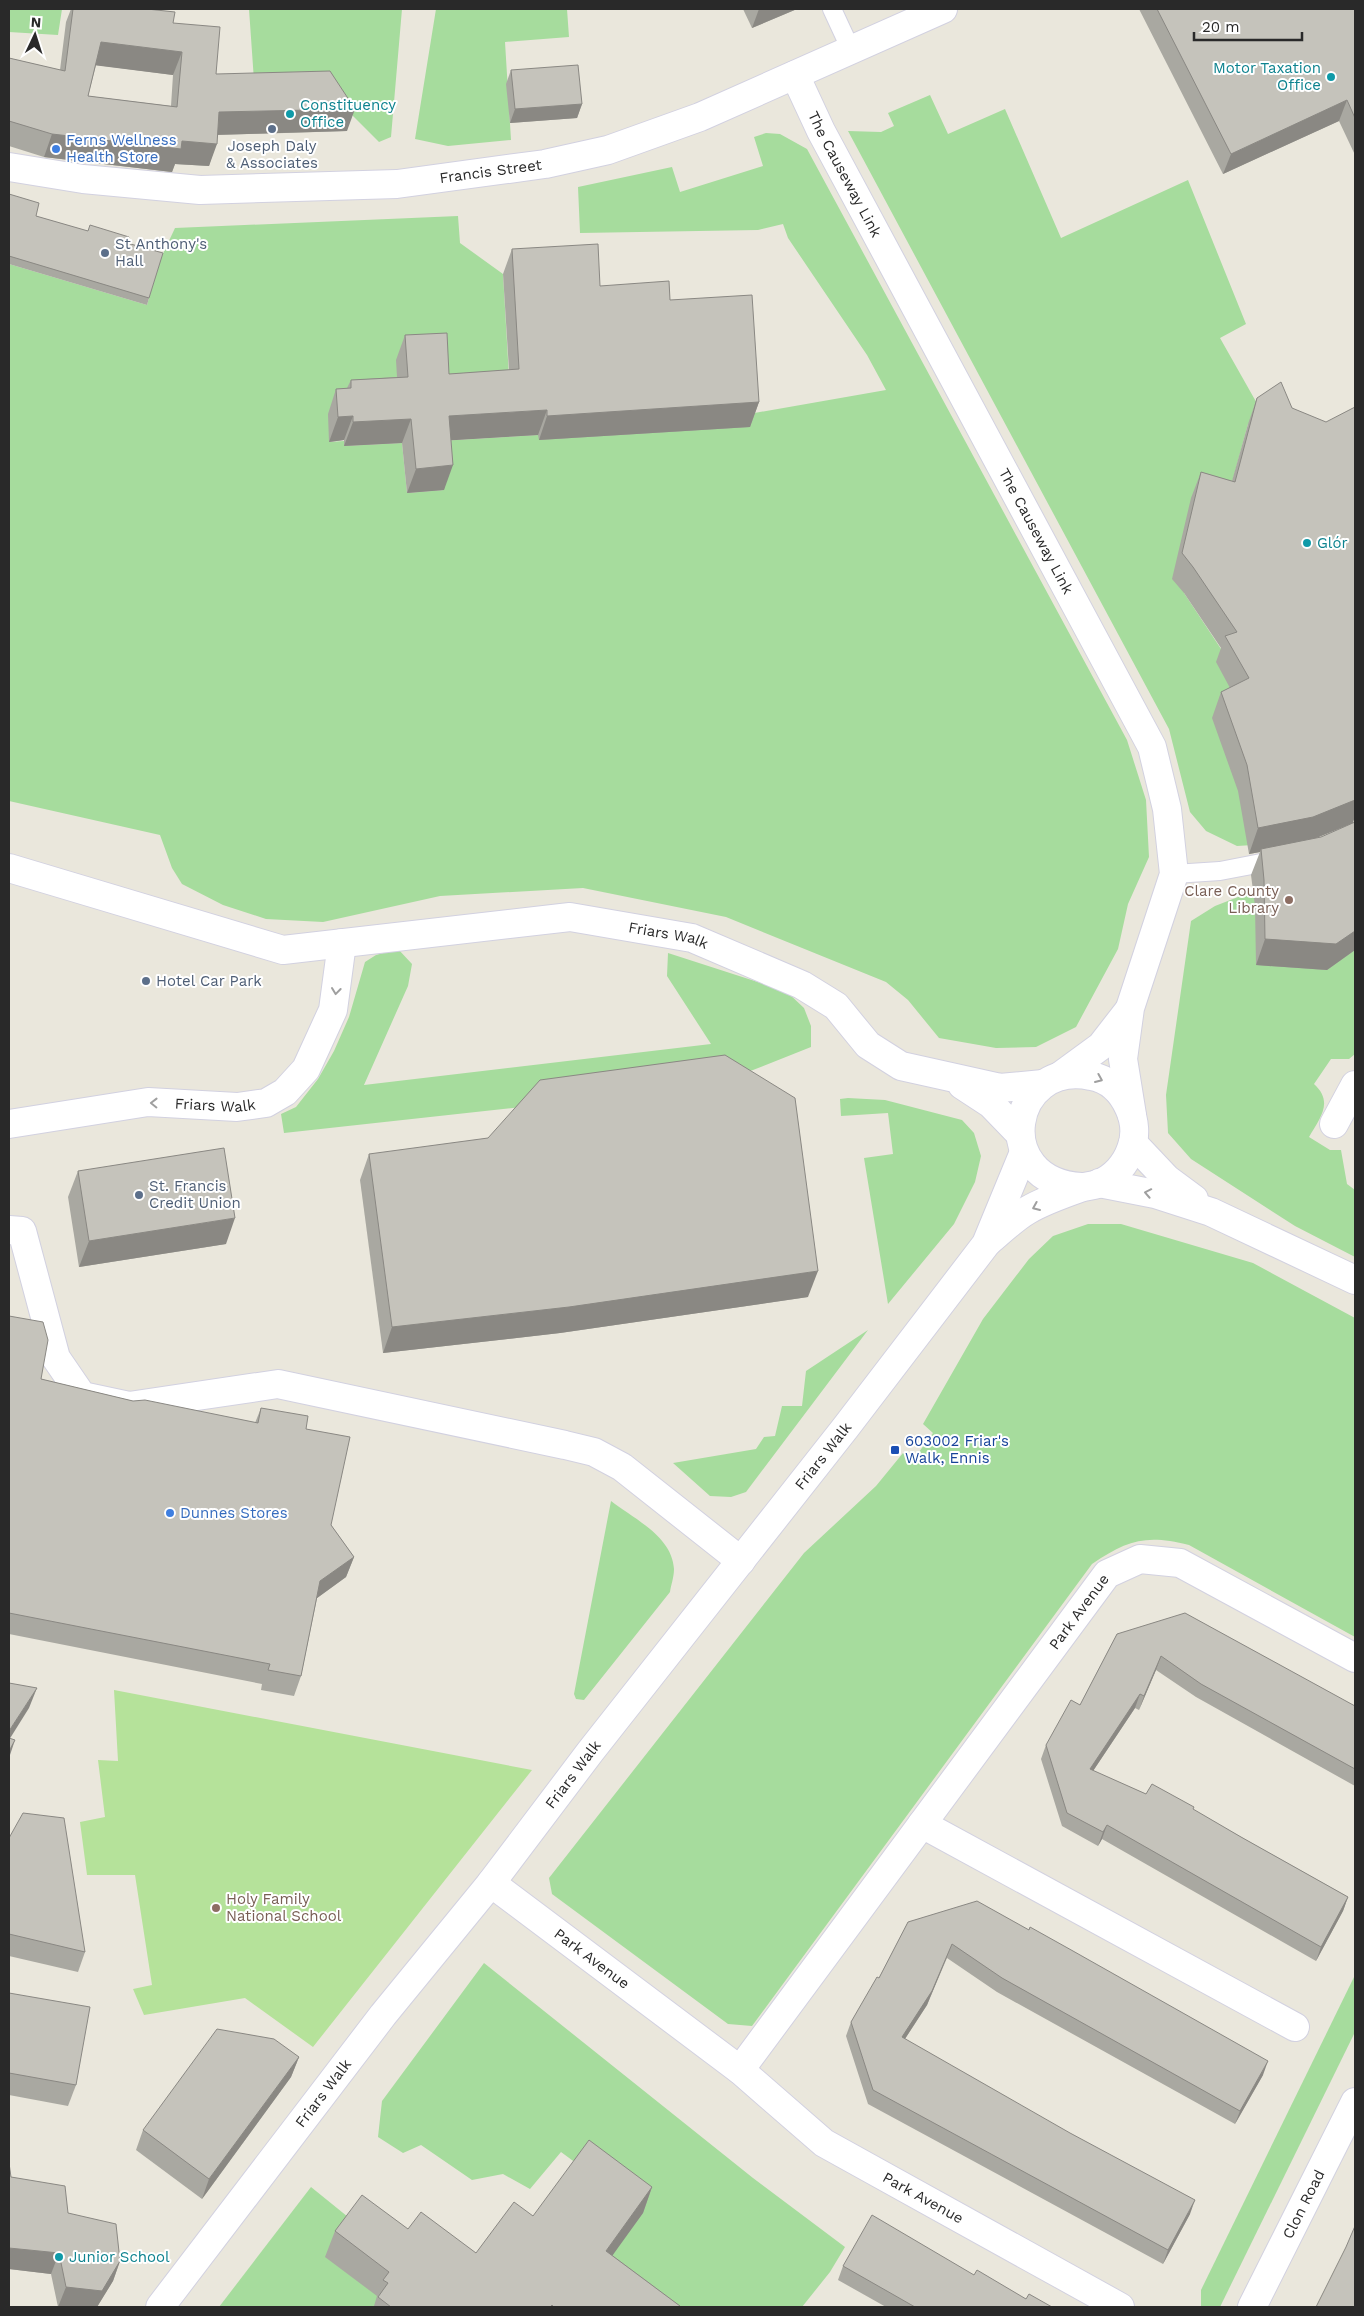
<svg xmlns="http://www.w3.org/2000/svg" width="1364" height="2316" font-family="'Work Sans',sans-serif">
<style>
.green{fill:#a6dc9d}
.pitch{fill:#b5e29a}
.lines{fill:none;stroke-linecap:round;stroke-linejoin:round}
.lane-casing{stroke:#d2d1e0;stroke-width:20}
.street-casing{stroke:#d2d1e0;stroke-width:30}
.secondary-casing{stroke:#d2d1e0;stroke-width:30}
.lane{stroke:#fff;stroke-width:18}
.street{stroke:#fff;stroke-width:28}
.secondary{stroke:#fff;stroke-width:28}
.wall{fill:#a9a8a1;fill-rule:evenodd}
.shaded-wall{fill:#8a8883}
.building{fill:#c5c3bb;stroke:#8a8883;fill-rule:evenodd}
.oneway{stroke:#9f9f9f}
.culture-dot{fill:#0f9aa8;stroke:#fff;stroke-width:2}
.service-dot{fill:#5c6f8a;stroke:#fff;stroke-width:2}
.shop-dot{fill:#3f7fe0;stroke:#fff;stroke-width:2}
.education-dot{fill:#8d6e63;stroke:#fff;stroke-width:2}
.transit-dot{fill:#1a4fb4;stroke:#fff;stroke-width:2}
.labels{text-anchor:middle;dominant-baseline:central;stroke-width:4;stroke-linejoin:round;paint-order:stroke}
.culture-label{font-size:15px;fill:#0d838f;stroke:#fff;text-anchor:start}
.shop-label{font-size:15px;fill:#366cbe;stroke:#fff;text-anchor:start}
.service-label{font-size:15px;fill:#4e5e75;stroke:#fff;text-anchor:start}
.street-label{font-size:15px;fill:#292929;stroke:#fff}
.education-label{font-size:15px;fill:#785e54;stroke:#fff;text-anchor:end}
.transit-label{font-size:15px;fill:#164399;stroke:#fff;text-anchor:start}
</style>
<rect width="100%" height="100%" fill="#eae7dc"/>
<g class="green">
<polygon points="9,9 62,9 58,35 9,32"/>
<polygon points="249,9 402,9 391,137 379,142 337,100 255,95"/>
<polygon points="436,9 567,9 569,37 505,42 511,140 448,146 415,139"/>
<polygon points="930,95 948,134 1005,109 1061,238 1188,180 1246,324 1220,338 1263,414 1248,424 1225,508 1184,593 1227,658 1243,711 1269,844 1237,846 1206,831 1190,812 1169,729 848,131 881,132 894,126 888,113"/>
<polygon points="766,133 780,134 807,149 1127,740 1146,800 1149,857 1128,904 1118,949 1076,1027 1036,1047 996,1048 939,1038 908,1000 886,982 726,917 583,888 440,896 323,922 266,919 223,905 182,884 172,868 160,835 9,801 9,264 147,305 160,260 175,228 458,216 460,243 503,274 510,394 399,401 329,442 344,441 344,446 402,443 407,493 444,490 440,441 538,435 749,414 886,390 867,355 788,238 783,224 758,230 580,233 578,187 672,167 680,192 763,166 754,137"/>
<path d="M1284,879L1355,888V1054L1349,1059H1331L1314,1084C1334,1102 1320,1118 1309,1137L1330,1150H1341L1347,1184L1355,1190V1257L1295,1226L1191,1159L1168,1133L1166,1095L1191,921L1215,906Z"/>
<polygon points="398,949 412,964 408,986 364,1085 711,1044 667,976 668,953 786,991 804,1008 811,1026 811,1047 753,1070 715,1081 531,1106 284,1133 281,1114 296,1107 318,1079 334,1051 349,1017 365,962 376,955"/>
<polygon points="848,1098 885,1100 962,1120 974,1133 981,1156 975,1182 954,1224 888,1304 864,1158 893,1154 888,1113 841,1116 840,1099"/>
<path d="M1088,1224H1121L1253,1263L1355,1318V1637L1189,1545C1146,1534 1127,1540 1092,1564L752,2026L728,2024L552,1894L549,1878L804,1553L876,1486L903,1453L913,1460L933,1433L923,1424L983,1319L1029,1259L1053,1236Z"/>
<polygon points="868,1330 746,1492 731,1497 710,1496 673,1463 756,1449 764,1437 775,1436 782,1406 802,1406 806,1371"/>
<path d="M611,1501C634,1519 672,1536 674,1569C674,1577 671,1585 670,1592L584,1700L576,1699L574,1694Z"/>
<polygon points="484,1963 753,2178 845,2247 830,2272 802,2307 637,2307 597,2277 580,2166 561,2152 530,2189 503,2174 472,2180 421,2145 403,2153 378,2137 382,2101"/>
<polygon points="1355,1975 1355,2032 1220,2307 1201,2307 1201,2290"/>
<polygon points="311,2187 353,2221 380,2298 376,2307 219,2307"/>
</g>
<polygon class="pitch" points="114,1690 480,1760 532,1770 313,2047 245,1998 144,2015 133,1989 152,1985 135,1875 87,1875 80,1822 105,1817 98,1760 118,1761"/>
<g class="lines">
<g class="lane-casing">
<g id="lane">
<polyline points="832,9 851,50"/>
<polyline points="1174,874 1220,871 1277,860"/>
</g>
</g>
<g class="street-casing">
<g id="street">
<path id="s1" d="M9,868L283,950L570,917L692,938L802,985L836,1006L868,1045L901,1066L1000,1088L1043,1084"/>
<polyline points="962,1085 991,1104 1020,1134"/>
<path id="s2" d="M9,1124L148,1102L237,1107L266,1103L285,1092L306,1069L333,1010L342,943"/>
<polyline points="1334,1124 1355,1085"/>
<polyline points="9,1230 22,1231 56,1358 82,1396 129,1406 278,1384 565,1445 594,1452 622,1467 741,1561"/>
<polyline points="922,1824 1295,2027"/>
<path id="s3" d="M491,1883L740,2070L824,2143L1120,2307"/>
<path id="s4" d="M740,2070L1107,1574L1140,1559L1180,1563L1355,1658"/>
</g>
</g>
<g class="secondary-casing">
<g id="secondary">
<path id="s5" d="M795,75L821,131L1152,747L1167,809L1174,874L1130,1008L1123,1059L1132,1115"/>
<path id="s6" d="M9,167L83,179L200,190L397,184L545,164L608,150L700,117L943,9"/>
<polyline points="1060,1076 1101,1046 1129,1010"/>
<polyline points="1133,1143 1167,1179 1194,1199"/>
<polyline points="1099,1183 1155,1194 1211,1212 1355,1280"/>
<path d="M989,1241C1001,1231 1014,1218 1028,1210C1043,1201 1063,1194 1080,1188C1086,1186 1092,1186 1098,1184C1114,1178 1126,1164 1131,1149C1136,1136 1135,1121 1129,1108C1122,1092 1109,1079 1091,1076C1010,1059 989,1181 1081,1187"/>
<path id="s7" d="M160,2307L383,2015L491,1883L590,1752L846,1427L986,1244L1024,1152"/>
<path id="s8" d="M1252,2307L1355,2102"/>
</g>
</g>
<use href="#lane" class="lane"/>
<use href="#street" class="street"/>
<use href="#secondary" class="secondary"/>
</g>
<g class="wall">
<path d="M71,9H147L173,23L216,74L347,131L218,135L209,166L175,164L172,172L44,157L9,146V58L60,70L66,22ZM96,65L173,75L171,106L88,96Z"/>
<polygon points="743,9 797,9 752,28"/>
<polygon points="1139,9 1355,9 1355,155 1339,121 1223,174"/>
<polygon points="511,70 582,104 577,118 510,123 506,84"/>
<polygon points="9,194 36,216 127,243 149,298 147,305 9,264"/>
<polygon points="512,249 600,286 670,300 759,402 750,427 539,440 538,435 451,440 444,490 407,493 402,443 344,446 344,440 329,442 328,414 336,389 347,388 351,380 397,377 396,360 405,335 449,374 509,370 503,274"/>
<path d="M1257,398L1353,823L1355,822V950L1327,970L1256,965L1255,906L1251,875L1260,852L1249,854L1238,791L1212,718L1221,692L1230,688L1216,662L1221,648L1184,593L1172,579L1191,498L1201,472L1232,481L1248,424ZM1350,824L1321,837L1316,838Z"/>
<polygon points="369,1154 808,1297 560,1333 383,1353 360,1180"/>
<polygon points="78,1171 226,1244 79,1267 68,1197"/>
<polygon points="9,1316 41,1379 133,1401 255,1423 261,1408 306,1429 331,1525 354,1557 346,1577 317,1598 301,1676 294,1696 261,1690 262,1684 9,1634"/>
<polygon points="1117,1634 1355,1706 1355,1786 1196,1697 1156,1670 1139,1710 1135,1708 1093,1771 1146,1794 1193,1810 1241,1837 1348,1897 1343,1911 1316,1961 1102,1839 1098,1846 1062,1826 1041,1759 1046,1745 1080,1705"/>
<polygon points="9,1838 85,1952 78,1972 9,1956"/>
<polygon points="908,1922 1029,1930 1263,2075 1235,2124 997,1992 947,1958 927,2005 905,2039 1190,2214 1163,2264 868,2104 846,2036 851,2022 879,1978"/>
<polygon points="9,1993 76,2085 68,2106 9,2095"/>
<polygon points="299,2057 291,2077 202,2199 136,2150 143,2130"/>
<polygon points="9,2163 11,2177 68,2213 120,2261 113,2281 97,2307 58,2307 51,2274 9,2269"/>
<polygon points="652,2187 643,2213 612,2255 680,2306 679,2307 374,2307 374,2306 377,2296 325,2257 335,2231 408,2229 476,2253 533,2216"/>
<polygon points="843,2266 974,2275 1026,2299 1052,2307 886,2307 838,2280"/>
</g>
<g class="shaded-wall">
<polygon points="759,9 797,9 752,28"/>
<polygon points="101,42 182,52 173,75 93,65"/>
<polygon points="1347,100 1339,121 1223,174 1231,154"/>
<polygon points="582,104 577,118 510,123 515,109"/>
<polygon points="355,109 347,131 211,135 219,112"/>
<polygon points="52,134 182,141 217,144 209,166 175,164 172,172 44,157"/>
<polygon points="759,402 750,427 539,440 547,416"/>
<polygon points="547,410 538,435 440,441 449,416"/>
<polygon points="353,416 344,440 329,442 338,417"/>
<polygon points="411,419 402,443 344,446 353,422"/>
<polygon points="453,465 444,490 407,493 416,469"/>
<polygon points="1355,800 1355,816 1353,823 1304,843 1261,849 1260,852 1249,854 1258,828"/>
<polygon points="1355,931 1355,950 1327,970 1256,965 1265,939"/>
<polygon points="235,1218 226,1244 79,1267 89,1241"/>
<polygon points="818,1271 808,1297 560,1333 383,1353 392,1327"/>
<polygon points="354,1557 346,1577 313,1601 320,1581"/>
<polygon points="1161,1656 1156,1670 1139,1710 1144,1696"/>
<polygon points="37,1688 29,1708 9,1740 9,1731"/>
<polygon points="1140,1694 1135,1708 1085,1783 1090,1769"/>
<polygon points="15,1740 9,1758 9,1751"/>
<polygon points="1107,1825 1102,1839 1098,1846 1103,1832"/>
<polygon points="1348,1897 1343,1911 1316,1961 1321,1947"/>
<polygon points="952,1944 927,2005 897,2051 902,2037"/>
<polygon points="299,2057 291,2077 202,2199 209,2179"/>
<polygon points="1268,2061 1263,2075 1235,2124 1240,2111"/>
<polygon points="652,2187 643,2213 597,2277 606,2251"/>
<polygon points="1195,2200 1190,2214 1163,2264 1168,2250"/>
<polygon points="9,2248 59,2253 51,2274 9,2269"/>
<polygon points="120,2261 113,2281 97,2307 58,2307 66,2287"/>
</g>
<g class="building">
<path d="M73,9H147L175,12L173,23L220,27L216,74L330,71L355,109L219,112L217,144L182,141L181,149L52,134L9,121V58L65,71ZM101,42L182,52L177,107L88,96Z"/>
<polygon points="1157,9 1355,9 1355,118 1347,100 1231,154"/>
<polygon points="578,65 582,104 515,109 511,70"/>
<polygon points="9,194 39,203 36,216 88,231 90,225 129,237 127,243 163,253 149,298 9,256"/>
<polygon points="598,244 600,286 669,281 670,300 752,295 759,402 547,416 547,410 449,416 453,465 416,469 411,419 353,422 353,416 338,417 336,389 351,388 351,380 408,377 405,335 447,333 449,374 519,369 512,249"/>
<polygon points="1281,382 1292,408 1326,422 1355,407 1355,800 1313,817 1258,828 1247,765 1221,692 1249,678 1225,636 1237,632 1193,567 1182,553 1201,472 1235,482 1257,398"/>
<polygon points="1355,822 1355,931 1336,944 1265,939 1264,880 1261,849 1321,837"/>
<polygon points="725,1055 795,1098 818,1271 569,1307 392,1327 369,1154 488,1138 540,1080"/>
<polygon points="224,1148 235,1218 89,1241 78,1171"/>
<polygon points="9,1316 43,1322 48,1340 41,1379 133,1401 145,1400 258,1423 261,1408 308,1416 306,1429 350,1437 331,1525 354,1557 320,1581 301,1676 268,1670 270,1664 9,1613"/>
<polygon points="1185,1613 1355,1706 1355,1769 1201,1684 1161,1656 1144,1696 1140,1694 1090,1769 1146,1794 1152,1784 1194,1807 1193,1809 1241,1837 1348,1897 1321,1947 1107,1825 1103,1832 1067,1813 1046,1745 1071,1700 1080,1705 1117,1634"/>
<polygon points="9,1683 37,1688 9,1731"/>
<polygon points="9,1738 15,1740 9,1751"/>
<polygon points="23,1813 64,1818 85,1952 9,1934 9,1838"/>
<polygon points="977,1901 1029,1930 1030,1927 1073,1951 1268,2061 1240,2111 1002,1978 952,1944 932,1991 902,2037 1070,2133 1195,2200 1168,2250 873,2090 851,2022 877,1977 879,1978 908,1922"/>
<polygon points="9,1993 90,2007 76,2085 9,2073"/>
<polygon points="217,2029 274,2039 299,2057 209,2179 143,2130"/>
<polygon points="589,2140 652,2187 606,2251 680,2306 679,2307 554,2307 552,2305 550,2307 391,2307 378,2297 388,2283 383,2280 389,2272 335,2231 362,2195 408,2229 421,2212 476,2253 514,2202 533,2216"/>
<polygon points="9,2163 11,2177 65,2186 68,2213 116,2224 120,2261 102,2291 66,2287 59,2253 9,2248"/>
<polygon points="872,2215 974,2275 977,2270 1026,2299 1029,2294 1052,2307 915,2307 843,2266"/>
<polygon points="1355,2226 1355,2307 1316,2307 1346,2247"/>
</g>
<defs><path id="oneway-chevron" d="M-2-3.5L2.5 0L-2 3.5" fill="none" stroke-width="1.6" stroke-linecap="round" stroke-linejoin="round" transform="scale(1.25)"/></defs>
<g class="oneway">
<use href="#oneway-chevron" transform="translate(336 991) rotate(97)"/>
<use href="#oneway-chevron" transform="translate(1099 1079) rotate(23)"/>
<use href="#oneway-chevron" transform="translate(154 1103) rotate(-179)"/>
<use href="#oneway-chevron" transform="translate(1148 1193) rotate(-169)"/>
<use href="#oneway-chevron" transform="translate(1036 1207) rotate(157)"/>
</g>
<g class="culture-dot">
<circle cx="1331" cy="77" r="5"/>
<circle cx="290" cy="114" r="5"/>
<circle cx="1307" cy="543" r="5"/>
<circle cx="59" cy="2257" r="5"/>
</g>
<g class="service-dot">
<circle cx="272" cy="129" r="5"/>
<circle cx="105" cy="253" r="5"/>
<circle cx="146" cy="981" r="5"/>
<circle cx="139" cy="1195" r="5"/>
</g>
<g class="shop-dot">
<circle cx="56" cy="149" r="5"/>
<circle cx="170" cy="1513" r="5"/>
</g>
<g class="education-dot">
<circle cx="1289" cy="900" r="5"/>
<circle cx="216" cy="1908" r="5"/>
</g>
<rect class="transit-dot" x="890" y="1445" width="10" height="10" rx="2.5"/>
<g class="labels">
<g class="culture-label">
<text x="1321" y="68" text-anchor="end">Motor Taxation<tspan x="1321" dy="17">Office</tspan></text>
<text x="300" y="105">Constituency<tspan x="300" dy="17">Office</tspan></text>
<text x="1317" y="543">Glór</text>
<text x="69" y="2257">Junior School</text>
</g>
<g class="shop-label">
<text x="66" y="140">Ferns Wellness<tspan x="66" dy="17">Health Store</tspan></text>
<text x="180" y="1513">Dunnes Stores</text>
</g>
<g class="service-label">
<text x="272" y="146" text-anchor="middle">Joseph Daly<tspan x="272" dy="17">&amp; Associates</tspan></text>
<text x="115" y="244">St Anthony's<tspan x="115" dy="17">Hall</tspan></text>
<text x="156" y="981">Hotel Car Park</text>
<text x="149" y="1186">St. Francis<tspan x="149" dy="17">Credit Union</tspan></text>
</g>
<g class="street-label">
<text stroke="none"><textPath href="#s6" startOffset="484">Francis Street</textPath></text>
<text stroke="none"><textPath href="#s5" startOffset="111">The Causeway Link</textPath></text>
<text stroke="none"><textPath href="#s5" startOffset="516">The Causeway Link</textPath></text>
<text stroke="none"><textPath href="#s1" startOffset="675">Friars Walk</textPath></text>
<text stroke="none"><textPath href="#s2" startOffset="208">Friars Walk</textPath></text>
<text stroke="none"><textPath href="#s7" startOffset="1079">Friars Walk</textPath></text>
<text stroke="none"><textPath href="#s4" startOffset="570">Park Avenue</textPath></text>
<text stroke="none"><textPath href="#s7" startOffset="674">Friars Walk</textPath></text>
<text stroke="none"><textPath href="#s3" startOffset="126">Park Avenue</textPath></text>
<text stroke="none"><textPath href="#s7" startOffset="269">Friars Walk</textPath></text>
<text stroke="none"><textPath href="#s3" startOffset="536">Park Avenue</textPath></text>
<text stroke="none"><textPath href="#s8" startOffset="115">Clon Road</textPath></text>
</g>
<g class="education-label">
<text x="1279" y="891">Clare County<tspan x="1279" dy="17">Library</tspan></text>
<text x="226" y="1899" text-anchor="start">Holy Family<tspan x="226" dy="17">National School</tspan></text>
</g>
<g class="transit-label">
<text x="905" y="1441">603002 Friar's<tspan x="905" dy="17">Walk, Ennis</tspan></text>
</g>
</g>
<rect width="1364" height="2316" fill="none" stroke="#292929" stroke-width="20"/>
<g transform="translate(35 35) rotate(4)" stroke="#ffffff" stroke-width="4" paint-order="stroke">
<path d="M0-4L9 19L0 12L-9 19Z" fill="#292929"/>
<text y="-8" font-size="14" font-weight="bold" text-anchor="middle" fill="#292929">N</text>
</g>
<path d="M1194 32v8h108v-8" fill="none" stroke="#292929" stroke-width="2.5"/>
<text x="1202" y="32" font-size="15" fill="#292929" stroke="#ffffff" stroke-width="4" paint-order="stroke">20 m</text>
</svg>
